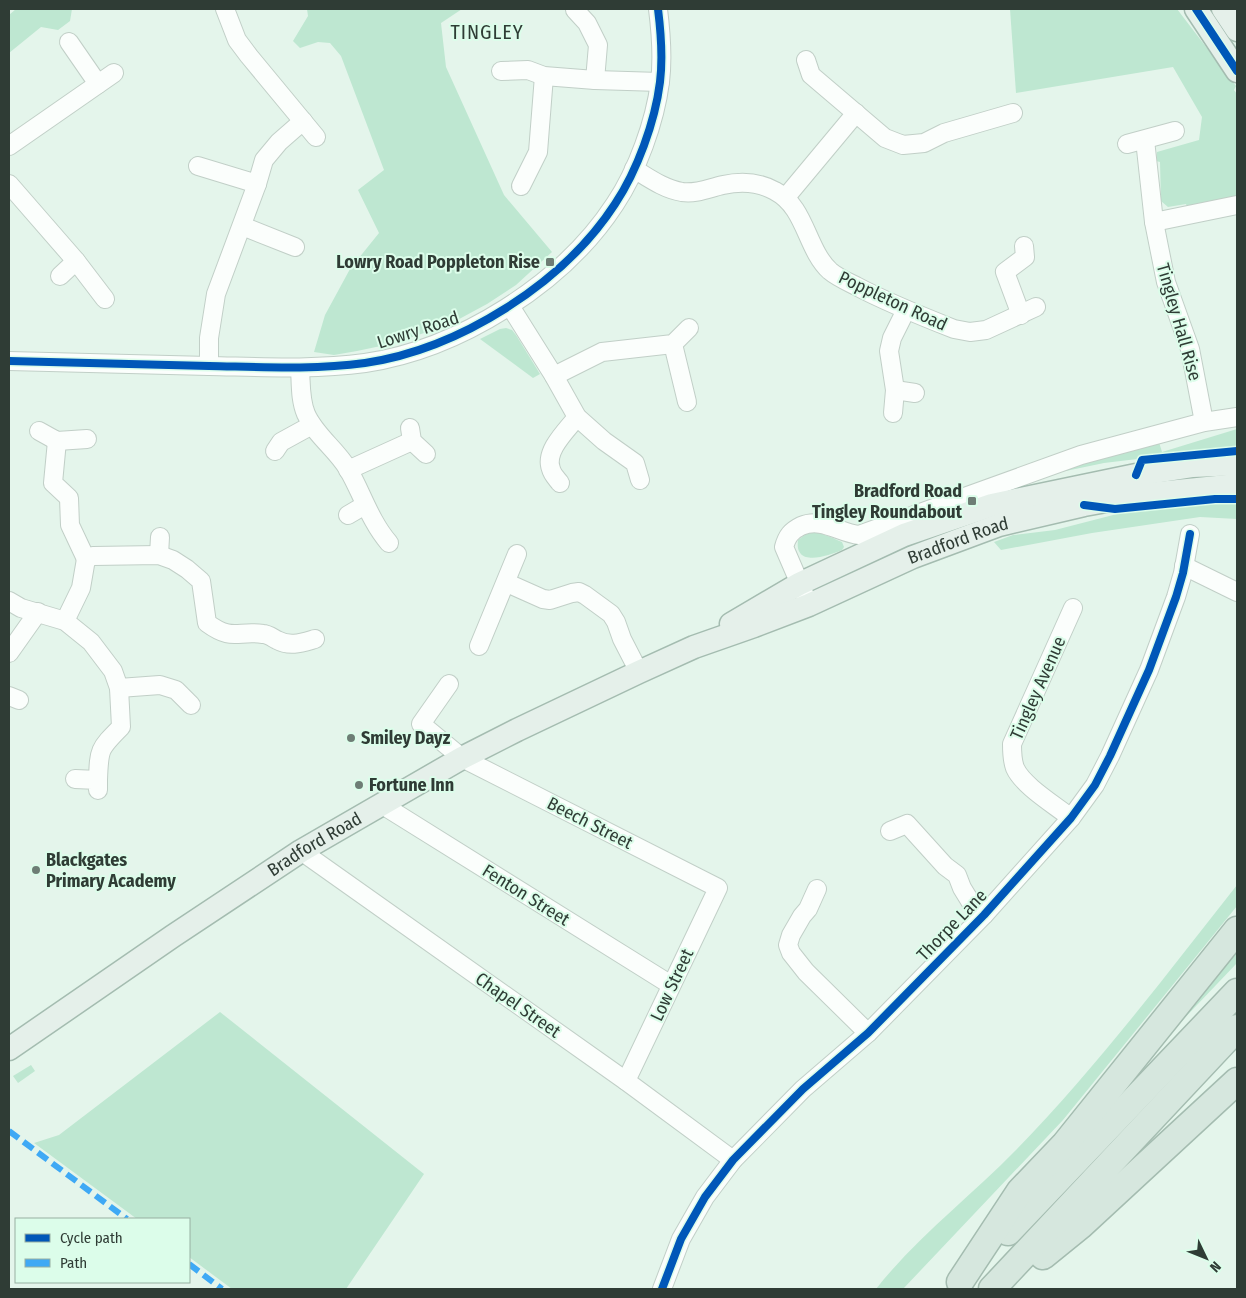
<svg xmlns="http://www.w3.org/2000/svg" width="1246" height="1298" font-family="'Fira Sans Condensed',sans-serif">
<style>
.green{fill:#bee7d1}
.lines{fill:none;stroke-linecap:round;stroke-linejoin:round}
.minor-casing{stroke:#c1cfc7;stroke-width:20}
.major-casing{stroke:#a4bcb0;stroke-width:25}
.highway-casing{stroke:#a4bcb0;stroke-width:29}
.minor{stroke:#fbfefc;stroke-width:18}
.major{stroke:#e5f0ea;stroke-width:22}
.highway{stroke:#d6e7de;stroke-width:26}
.quiet{stroke:#3fa9f5;stroke-width:6;stroke-dasharray:12 6;stroke-linecap:butt}
.cycleway-casing{stroke:#dcfdea;stroke-width:11}
.cycleway{stroke:#0057b8;stroke-width:8}
.poi-dot{fill:#6e7d75;stroke:#dcfdea;stroke-width:2}
.labels{text-anchor:middle;dominant-baseline:central;stroke-width:4;stroke-linejoin:round;paint-order:stroke}
.poi-label{font-size:18px;font-weight:bold;fill:#2f3c35;stroke:#dcfdea;text-anchor:start}
.street-label{font-size:18px;fill:#2f3c35;stroke:#dcfdea}
.quarter-label{font-size:20px;letter-spacing:1px;fill:#2f3c35;stroke:#dcfdea}
</style>
<rect width="100%" height="100%" fill="#e4f5eb"/>
<g class="green">
<polygon points="16,9 72,9 70,21 58,30 41,27 9,53 9,15"/>
<polygon points="307,9 462,9 441,23 446,67 504,195 552,252 516,285 487,304 450,324 395,343 357,351 334,355 314,352 325,315 350,269 379,233 358,190 384,170 341,56 330,43 318,42 300,48 293,41 308,16"/>
<polygon points="1010,9 1177,9 1236,86 1234,90 1237,94 1237,197 1187,207 1186,204 1168,207 1161,201 1160,162 1156,161 1157,152 1199,140 1202,117 1173,67 1016,93"/>
<polygon points="506,328 512,330 516,335 540,374 533,378 480,339 500,329"/>
<polygon points="1237,429 1237,447 1104,463 1032,478 1158,439 1162,452"/>
<polygon points="1237,502 1237,519 1200,517 1092,533 1001,550 994,542 1013,535 1055,530 1117,514 1152,508"/>
<path d="M809,532C821,532 830,537 842,542L844,547L842,550C828,556 794,568 798,540Z"/>
<path d="M1237,885V906L1063,1120L903,1289H876C917,1237 970,1197 1016,1150C1096,1068 1166,975 1237,885Z"/>
<polygon points="1237,944 1237,963 1155,1049"/>
<polygon points="220,1012 424,1174 346,1289 232,1289 189,1257 189,1219 137,1219 34,1143 59,1135"/>
<polygon points="31,1065 35,1071 18,1083 13,1076"/>
</g>
<g class="lines">
<g class="minor-casing">
<g id="minor">
<polyline points="225,9 237,40 249,56 316,137"/>
<polyline points="575,10 587,23 598,45 595,80"/>
<polyline points="69,42 98,84"/>
<polyline points="806,60 811,75 885,138 903,145 924,143 944,133 1013,113"/>
<polyline points="501,71 528,70 544,76 595,80 660,82"/>
<polyline points="1145,140 1154,222 1166,282 1190,349 1204,422"/>
<polyline points="1127,144 1175,131"/>
<polyline points="9,146 114,73"/>
<polyline points="198,166 257,184"/>
<path d="M634,169C649,178 664,189 682,192C697,194 709,188 723,185C741,181 759,182 775,191C806,207 806,249 830,271C837,277 848,282 856,286C888,303 921,316 954,329L970,332L986,330L1036,307"/>
<polyline points="9,184 76,261 105,299"/>
<polyline points="521,186 538,152 544,76"/>
<polyline points="786,197 856,113"/>
<polyline points="1154,222 1237,205"/>
<polyline points="242,226 295,247"/>
<polyline points="60,276 76,261"/>
<polyline points="510,306 554,376 577,417 604,441 635,463 640,480"/>
<polyline points="1021,315 1005,272 1025,257 1024,246"/>
<polyline points="673,344 687,402"/>
<path d="M9,361C75,363 142,364 209,366C261,367 313,370 365,363C459,349 563,284 615,204C637,171 655,122 660,82C663,58 661,33 658,9"/>
<polyline points="209,366 209,338 216,294 257,184 264,160 279,142 303,121"/>
<path d="M300,368C301,384 300,400 306,414C315,435 336,449 348,469C362,493 370,521 389,543"/>
<polyline points="554,376 602,352 673,344 689,328"/>
<polyline points="895,390 915,393"/>
<polyline points="893,413 895,390 889,351 892,338 906,310"/>
<polyline points="410,428 412,441 426,454"/>
<polyline points="39,431 57,441 87,439"/>
<polyline points="57,441 53,483 69,498 70,525 86,559"/>
<polyline points="275,451 281,442 312,425"/>
<polyline points="348,470 412,441"/>
<path d="M560,483C557,479 552,474 551,469C544,451 567,430 577,417"/>
<polyline points="348,515 365,505"/>
<polyline points="159,555 160,537"/>
<polyline points="1184,566 1237,592"/>
<polyline points="507,583 543,599 550,600 572,593 579,592 585,595 611,614 616,622 622,639 639,672"/>
<path d="M9,601L21,608L65,621L91,642L113,671L119,688L121,727C99,749 99,749 98,780"/>
<path d="M809,605L784,547C787,536 791,531 801,526C822,517 839,533 859,535L1081,455L1204,422L1237,417"/>
<path d="M65,621L81,588L86,559L93,556L159,555L173,560L187,569L201,581L207,623C233,642 237,630 263,634C268,634 273,638 277,640C290,647 301,643 315,639"/>
<polyline points="479,646 517,554"/>
<polyline points="9,653 38,612"/>
<polyline points="449,684 421,724 462,758 718,888 626,1081"/>
<polyline points="119,688 160,685 176,690 191,705"/>
<polyline points="9,696 19,700"/>
<polyline points="75,779 98,780 98,790"/>
<polyline points="381,804 671,985"/>
<path d="M1071,818C1055,805 1023,786 1015,768C1012,760 1012,753 1012,744L1073,608"/>
<polyline points="890,831 907,824 945,866 957,875 962,888 970,901 984,915"/>
<polyline points="301,851 626,1081 733,1160"/>
<polyline points="817,889 808,909 802,916 791,935 788,945 791,953 806,972 868,1033"/>
<polyline points="662,1289 681,1239 705,1197 733,1160 803,1089 868,1033 984,915 1071,818 1095,785 1110,756 1149,670 1176,597 1183,573 1190,534"/>
</g>
</g>
<g class="major-casing">
<g id="major">
<polyline points="1196,9 1237,71"/>
<polyline points="1223,9 1237,30"/>
<polyline points="731,624 799,584 904,535 992,505 1136,475 1193,466 1237,464"/>
<path id="s1" d="M9,1049L173,936L301,851L462,758L517,730L639,672L694,647L754,626L809,605L913,557L999,525L1084,505L1139,495L1237,485"/>
</g>
</g>
<g class="highway-casing">
<g id="highway">
<polyline points="1008,1232 1237,992"/>
<polyline points="1043,1256 1080,1226 1237,1081"/>
<polyline points="960,1282 1020,1191 1065,1144 1237,930"/>
<polyline points="992,1289 1237,1028"/>
</g>
</g>
<use href="#minor" class="minor"/>
<use href="#major" class="major"/>
<use href="#highway" class="highway"/>
<g class="quiet">
<polyline points="9,1131 127,1219"/>
<polyline points="189,1264 222,1289"/>
</g>
<g class="cycleway-casing">
<g id="cycleway">
<polyline points="1196,9 1237,71"/>
<path d="M9,361C75,363 142,364 209,366C261,367 313,370 365,363C459,349 563,284 615,204C637,171 655,122 660,82C663,58 661,33 658,9"/>
<polyline points="1136,475 1142,460 1237,451"/>
<polyline points="1084,505 1115,509 1215,499 1237,499"/>
<polyline points="662,1289 681,1239 705,1197 733,1160 803,1089 868,1033 984,915 1071,818 1095,785 1110,756 1149,670 1176,597 1183,573 1190,534"/>
</g>
</g>
<use href="#cycleway" class="cycleway"/>
</g>
<g class="poi-dot">
<rect x="545" y="257" width="10" height="10" rx="2.5"/>
<rect x="967" y="496" width="10" height="10" rx="2.5"/>
<circle cx="351" cy="738" r="5"/>
<circle cx="359" cy="785" r="5"/>
<circle cx="36" cy="870" r="5"/>
</g>
<g class="labels">
<g class="poi-label">
<text x="540" y="262" text-anchor="end">Lowry Road Poppleton Rise</text>
<text x="962" y="491" text-anchor="end">Bradford Road<tspan x="962" dy="21">Tingley Roundabout</tspan></text>
<text x="361" y="738">Smiley Dayz</text>
<text x="369" y="785">Fortune Inn</text>
<text x="46" y="860">Blackgates<tspan x="46" dy="21">Primary Academy</tspan></text>
</g>
<g class="street-label">
<text transform="translate(893 301) rotate(25)">Poppleton Road</text>
<text transform="translate(1179 322) rotate(74)">Tingley Hall Rise</text>
<text transform="translate(418 330) rotate(-18)">Lowry Road</text>
<text stroke="none"><textPath href="#s1" startOffset="1081">Bradford Road</textPath></text>
<text transform="translate(1038 688) rotate(-66)">Tingley Avenue</text>
<text transform="translate(590 823) rotate(27)">Beech Street</text>
<text stroke="none"><textPath href="#s1" startOffset="368">Bradford Road</textPath></text>
<text transform="translate(526 895) rotate(32)">Fenton Street</text>
<text transform="translate(952 925) rotate(-46)">Thorpe Lane</text>
<text transform="translate(672 985) rotate(-65)">Low Street</text>
<text transform="translate(518 1005) rotate(35)">Chapel Street</text>
</g>
<g class="quarter-label">
<text x="487" y="32">TINGLEY</text>
</g>
</g>
<rect width="1246" height="1298" fill="none" stroke="#2f3c35" stroke-width="20"/>
<rect x="15" y="1218" width="175" height="65" fill="#dcfdea" stroke="#97b0a2"/>
<rect x="25" y="1234" width="25" height="8" fill="#0057b8" stroke="#97b0a2"/>
<text x="60" y="1243" font-size="15" fill="#2f3c35">Cycle path</text>
<rect x="25" y="1259" width="25" height="8" fill="#3fa9f5" stroke="#97b0a2"/>
<text x="60" y="1268" font-size="15" fill="#2f3c35">Path</text>
<g transform="translate(1206 1258) rotate(133)" stroke="#dcfdea" stroke-width="4" paint-order="stroke">
<path d="M0-4L9 19L0 12L-9 19Z" fill="#2f3c35"/>
<text y="-8" font-size="14" font-weight="bold" text-anchor="middle" fill="#2f3c35">N</text>
</g>
</svg>
